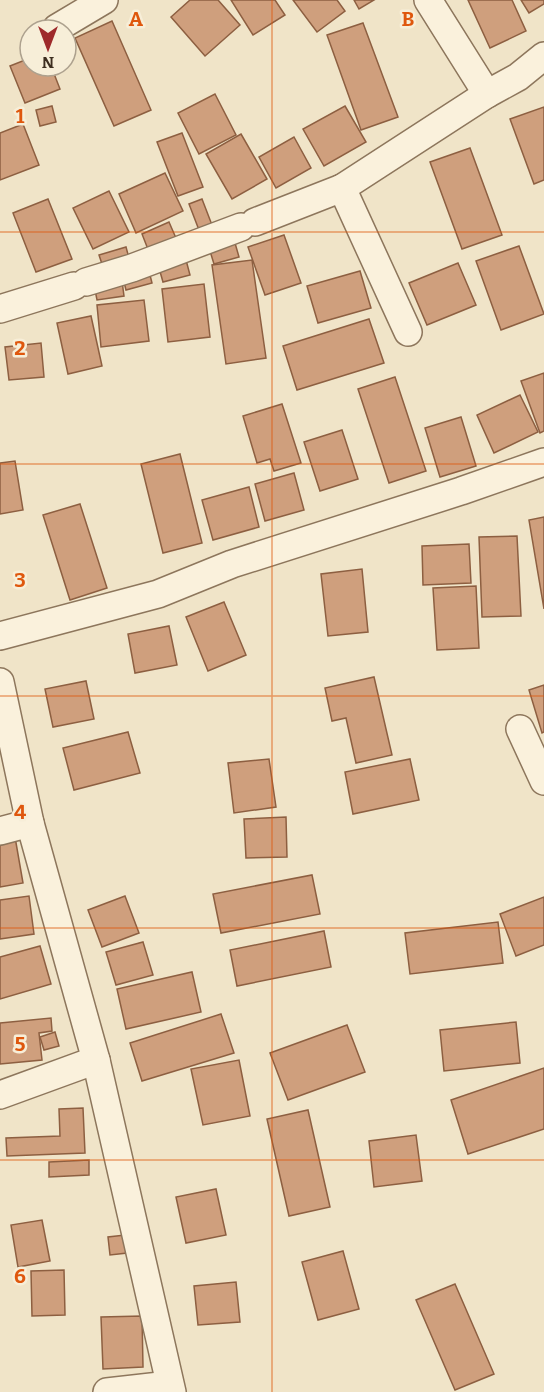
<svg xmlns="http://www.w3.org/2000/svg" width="544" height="1392" font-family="Bitter,serif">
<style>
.building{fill:#cf9f7d;stroke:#8d5f41;stroke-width:1.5}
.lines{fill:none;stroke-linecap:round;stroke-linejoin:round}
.street-casing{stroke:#8d765c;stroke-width:30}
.street{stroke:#faf1dc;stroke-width:27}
.grid{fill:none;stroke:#df570d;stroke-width:1.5;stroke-opacity:0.55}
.grid-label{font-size:20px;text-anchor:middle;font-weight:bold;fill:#df570d;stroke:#f7eed8;stroke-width:5;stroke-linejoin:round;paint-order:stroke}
</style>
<rect width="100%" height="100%" fill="#f0e4c8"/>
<g class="building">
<polygon points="190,0 218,0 240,25 205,56 171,17"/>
<polygon points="231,0 275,0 285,15 253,35"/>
<polygon points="293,0 337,0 345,11 317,32"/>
<polygon points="354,0 374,0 359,9"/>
<polygon points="468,0 512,0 526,31 490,48"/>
<polygon points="521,0 544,0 544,4 529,13"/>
<polygon points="112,21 151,110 114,126 75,38"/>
<polygon points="363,23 398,117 361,130 327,35"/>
<polygon points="30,58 30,66 51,66 60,89 25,103 10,66"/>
<polygon points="215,94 236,135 199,154 178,113"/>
<polygon points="52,106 56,122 40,126 36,110"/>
<polygon points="345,106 366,142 324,166 303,129"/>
<polygon points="544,107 544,180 534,184 510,119"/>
<polygon points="23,124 39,165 0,180 0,133"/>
<polygon points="182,133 203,187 178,196 157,142"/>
<polygon points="241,134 267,179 232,199 206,154"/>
<polygon points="294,137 311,168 276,188 259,157"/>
<polygon points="470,148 502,235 462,249 430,162"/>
<polygon points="165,173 183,211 136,233 119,194"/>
<polygon points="109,191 129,232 93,249 73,208"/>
<polygon points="48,199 72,259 36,272 13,213"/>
<polygon points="202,199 212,225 199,230 189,204"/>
<polygon points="169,222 179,245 151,257 142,234"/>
<polygon points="284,235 301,283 265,295 248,247"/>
<polygon points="235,243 239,257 214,264 210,251"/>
<polygon points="519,246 544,314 501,330 476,261"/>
<polygon points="126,247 130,262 104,270 99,255"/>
<polygon points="186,260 190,275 163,282 159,268"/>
<polygon points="252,260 266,358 226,364 212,265"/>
<polygon points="458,263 476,305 427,325 409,283"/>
<polygon points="149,271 152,283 126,290 123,278"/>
<polygon points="360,271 371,308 318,323 307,286"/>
<polygon points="122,281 124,296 97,300 94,285"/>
<polygon points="204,284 210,337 168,342 162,289"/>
<polygon points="144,300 149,341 101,347 97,305"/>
<polygon points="91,316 102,366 68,374 57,323"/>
<polygon points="369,319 384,363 297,390 283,346"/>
<polygon points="41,343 44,377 9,380 5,347"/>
<polygon points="544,373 544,431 540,433 521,381"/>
<polygon points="395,377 426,471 389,483 358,389"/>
<polygon points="520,395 538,432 494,453 477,415"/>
<polygon points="282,404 301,463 274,471 270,459 257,463 243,416"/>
<polygon points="461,417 476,466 440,477 425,428"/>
<polygon points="342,430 358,479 320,491 304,442"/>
<polygon points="180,454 202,543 163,553 141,464"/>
<polygon points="15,461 23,510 0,514 0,463"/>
<polygon points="294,473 304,510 265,521 255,484"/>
<polygon points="249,487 259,527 213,540 202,500"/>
<polygon points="80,504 107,588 70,600 43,515"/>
<polygon points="544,517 544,609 529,520"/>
<polygon points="517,536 521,616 482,617 479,537"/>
<polygon points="469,544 471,583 423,585 422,546"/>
<polygon points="362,569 368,632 328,636 321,574"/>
<polygon points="476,586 479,648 437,650 433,588"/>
<polygon points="224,602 246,655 208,671 186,617"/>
<polygon points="169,626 177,665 135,673 128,634"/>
<polygon points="374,677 392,755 356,763 346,718 332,721 325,688"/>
<polygon points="86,681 94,719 53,727 45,689"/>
<polygon points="544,685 544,732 542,733 529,690"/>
<polygon points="128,732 140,773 74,790 63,748"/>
<polygon points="269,759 276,807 234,813 228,763"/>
<polygon points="410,759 419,800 353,814 345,772"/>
<polygon points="286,817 287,857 246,858 244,819"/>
<polygon points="15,837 23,883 0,887 0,839"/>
<polygon points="312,875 320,914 221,933 213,894"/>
<polygon points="29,896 34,934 0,939 0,900"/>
<polygon points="125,896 139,933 102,947 88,910"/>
<polygon points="544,897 544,945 516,956 500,914"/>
<polygon points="498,922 503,963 410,974 405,933"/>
<polygon points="324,931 331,967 237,986 230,950"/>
<polygon points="143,942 153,975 116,985 106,952"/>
<polygon points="40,946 51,984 0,999 0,957"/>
<polygon points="192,972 201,1012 126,1029 117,989"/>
<polygon points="221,1014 234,1053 142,1081 130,1043"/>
<polygon points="51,1018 52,1031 39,1033 42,1060 0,1064 0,1023"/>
<polygon points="516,1022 520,1063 444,1071 440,1030"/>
<polygon points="347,1025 365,1072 288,1100 270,1053"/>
<polygon points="55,1032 59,1046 44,1050 40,1037"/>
<polygon points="239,1060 250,1116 203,1125 191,1069"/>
<polygon points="544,1068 544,1129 468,1154 451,1100"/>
<polygon points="83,1108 85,1153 7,1156 6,1138 60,1136 59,1109"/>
<polygon points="308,1110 330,1207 289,1216 267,1119"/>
<polygon points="416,1135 422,1181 374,1187 369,1141"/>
<polygon points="89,1160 89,1175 49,1177 49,1162"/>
<polygon points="216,1189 226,1235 186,1243 176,1197"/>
<polygon points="42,1220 50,1261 18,1267 11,1225"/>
<polygon points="125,1235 127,1253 110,1255 108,1237"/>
<polygon points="343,1251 359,1309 318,1320 302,1262"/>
<polygon points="64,1270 65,1315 32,1316 31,1271"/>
<polygon points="236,1282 240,1322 198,1325 194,1286"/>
<polygon points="455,1284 494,1374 455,1390 416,1300"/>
<polygon points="142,1316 143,1367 103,1369 101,1317"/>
</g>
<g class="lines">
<g class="street-casing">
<g id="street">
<polyline points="428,0 487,94"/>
<polyline points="57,28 104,0"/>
<polyline points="342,188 408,332"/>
<polyline points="255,222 342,188 487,94 518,77 544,56"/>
<polyline points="86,282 132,268 241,227"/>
<polyline points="0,309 74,286"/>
<polyline points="0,636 158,594 232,564 461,491 544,462"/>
<polyline points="0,682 30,823 96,1060 172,1392"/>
<polyline points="520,729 544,781"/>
<polyline points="0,831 30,823"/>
<polyline points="0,1095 96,1060"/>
<polyline points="107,1392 169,1385"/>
</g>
</g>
<use href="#street" class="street"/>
</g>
<path class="grid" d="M272,0V1392M0,232H544M0,464H544M0,696H544M0,928H544M0,1160H544"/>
<g class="grid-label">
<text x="136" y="26">A</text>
<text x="408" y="26">B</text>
<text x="20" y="123">1</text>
<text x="20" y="355">2</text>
<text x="20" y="587">3</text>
<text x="20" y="819">4</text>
<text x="20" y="1051">5</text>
<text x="20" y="1283">6</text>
</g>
<g transform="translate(48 48) rotate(180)"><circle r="28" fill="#f7eed8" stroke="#ada18e" stroke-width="1.5"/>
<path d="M0-4.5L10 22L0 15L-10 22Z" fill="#9e2a2b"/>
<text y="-9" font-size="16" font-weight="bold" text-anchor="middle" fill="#3d2e20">N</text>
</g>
</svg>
